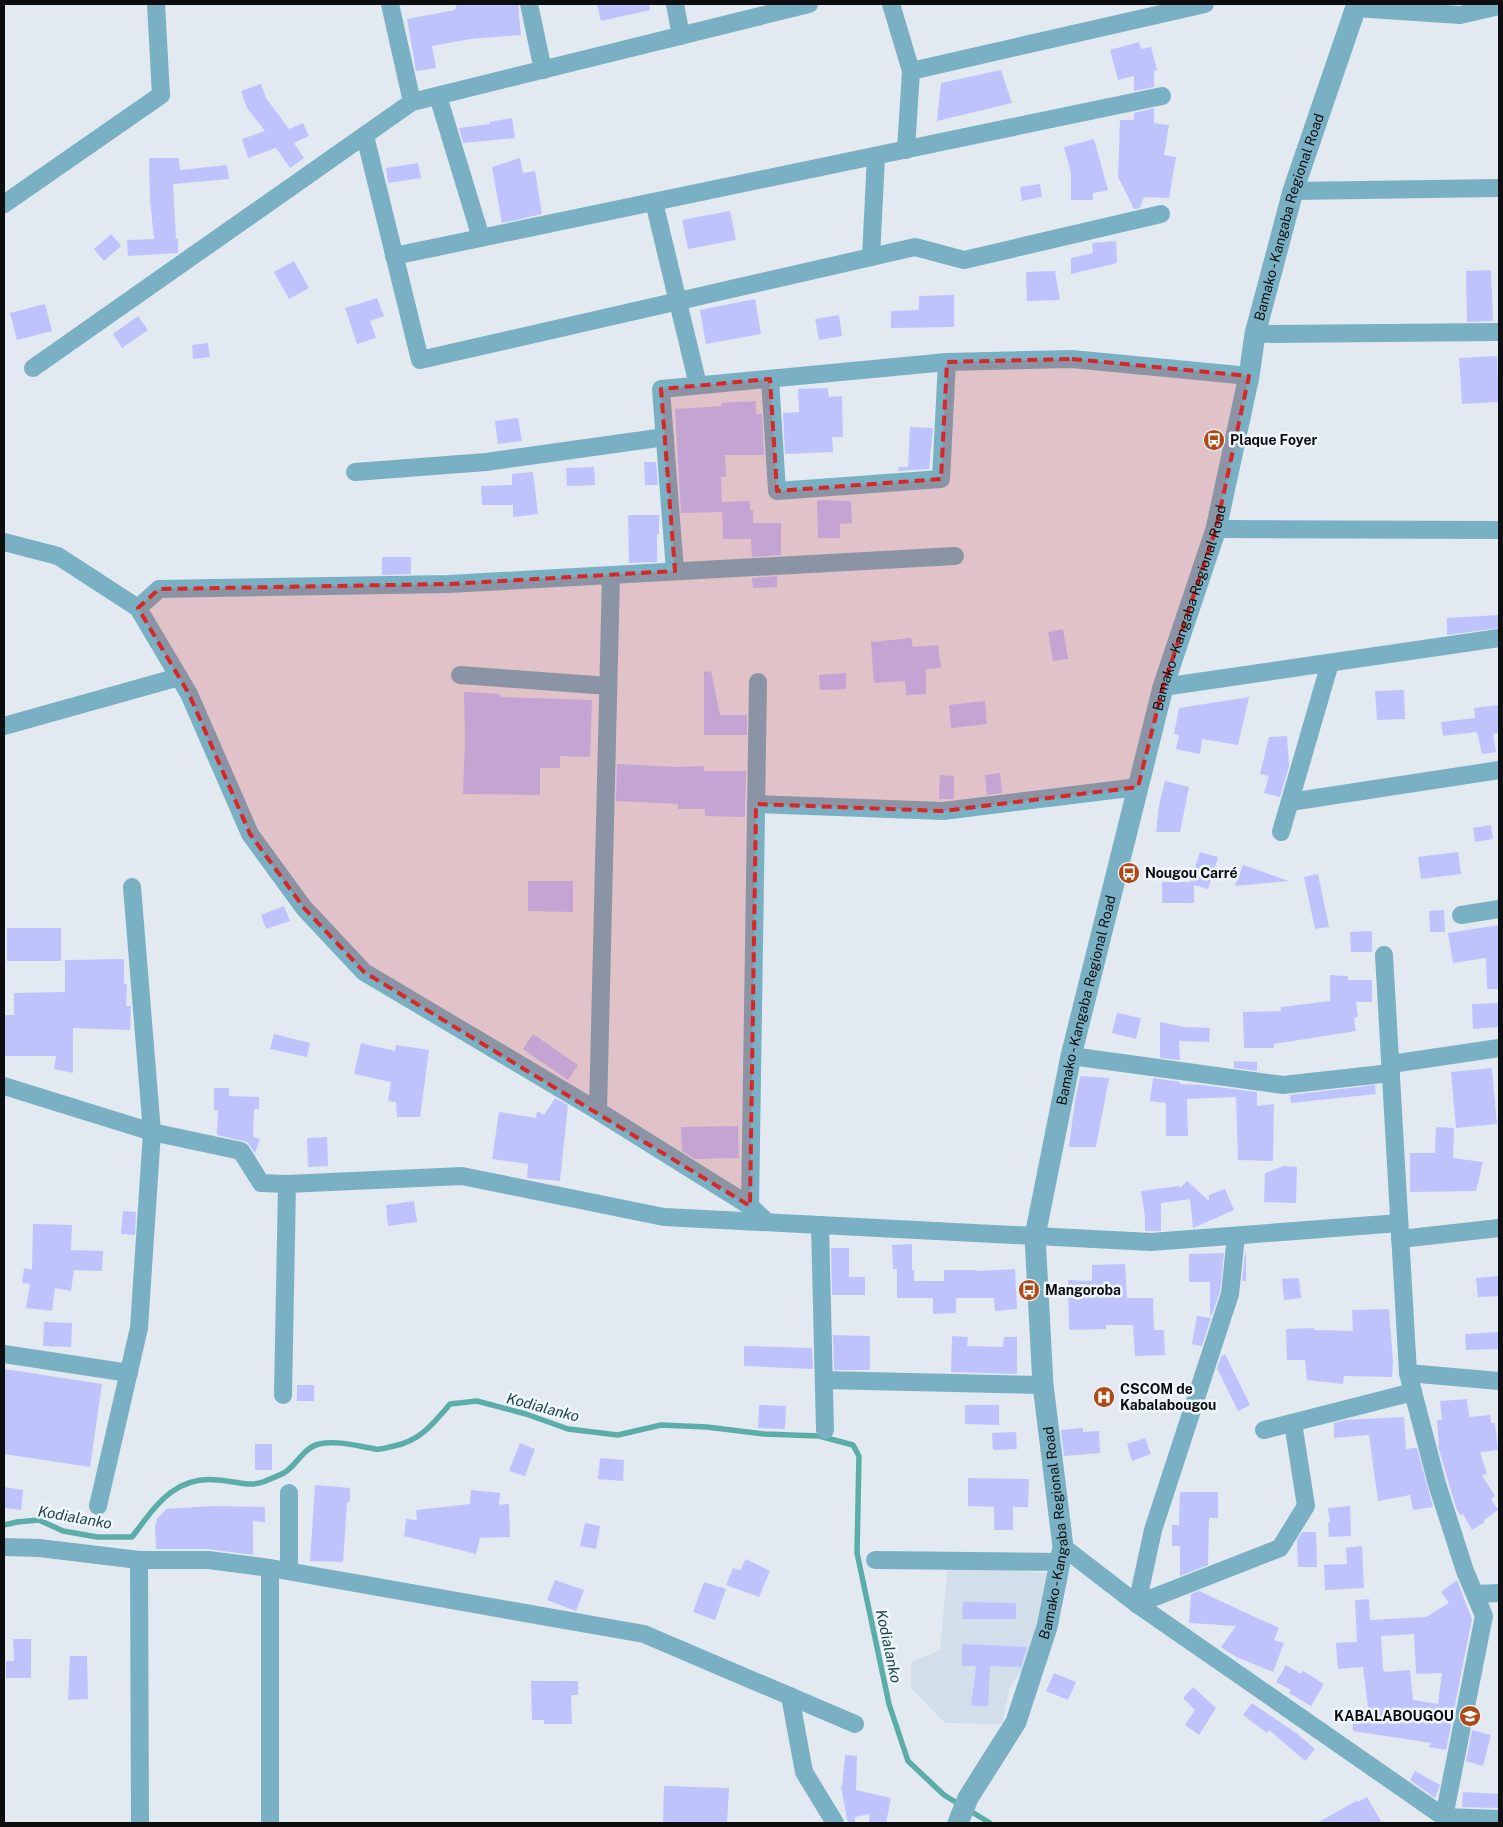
<svg xmlns="http://www.w3.org/2000/svg" width="1503" height="1827" font-family="'Public Sans',sans-serif">
<style>
.built{fill:#d2deea}
.lines{fill:none;stroke-linecap:round;stroke-linejoin:round}
.stream{stroke:#5bada8;stroke-width:5.5}
.building{fill:#bfc3fd;fill-rule:evenodd}
.minor{stroke:#79b0c3;stroke-width:18}
.tertiary{stroke:#79b0c3;stroke-width:21}
.marked{fill:#d62828;fill-opacity:0.2;stroke:#d62828;stroke-width:4;stroke-dasharray:10 6;stroke-linejoin:round}
.labels{text-anchor:middle;dominant-baseline:central;stroke-width:5;stroke-linejoin:round;paint-order:stroke}
.street-label{font-size:14px;fill:#0c0e10;stroke:#f0f6fd}
.poi-label{font-size:14px;font-weight:bold;fill:#0c0e10;stroke:#f0f6fd;text-anchor:start}
.water-label{font-size:15px;font-style:italic;fill:#1f4643;stroke:#f0f6fd}
</style>
<rect width="100%" height="100%" fill="#e3e9f0"/>
<polygon class="built" points="948,1565 1047,1573 1029,1661 1010,1686 1002,1724 945,1723 911,1688 911,1662 940,1650"/>
<g class="lines">
<path class="stream" d="M4,1525L17,1522L39,1520L63,1531L97,1537H132C155,1507 174,1475 218,1480C232,1481 250,1487 263,1482C270,1479 278,1476 284,1473C297,1465 303,1448 319,1444C337,1440 357,1446 375,1449C382,1450 388,1447 394,1446C420,1441 434,1423 450,1404L477,1401L526,1414L568,1429L618,1435L661,1425L707,1427L764,1434L819,1436L853,1445L859,1456L857,1553L889,1704L908,1761L944,1795L990,1823"/>
</g>
<g class="building">
<polygon points="457,4 518,4 521,35 470,39 432,46 436,68 416,71 407,19 455,10"/>
<polygon points="597,4 649,4 650,10 601,21"/>
<polygon points="1139,42 1141,49 1151,47 1157,70 1154,71 1154,87 1134,91 1134,76 1118,80 1110,50"/>
<polygon points="1001,70 1012,103 937,121 941,83"/>
<polygon points="261,84 266,98 289,129 303,123 309,136 294,143 304,158 290,168 276,148 248,158 242,139 265,131 247,108 241,91"/>
<polygon points="1154,108 1154,123 1169,125 1164,155 1176,157 1169,198 1144,197 1140,208 1134,209 1118,177 1120,120 1134,120 1134,113"/>
<polygon points="512,118 515,138 463,143 459,128 490,124 489,122"/>
<polygon points="1094,139 1108,190 1093,193 1093,200 1071,200 1071,173 1064,147"/>
<polygon points="149,158 179,158 180,170 227,165 229,179 173,184 176,239 178,239 178,253 128,256 127,240 154,239 150,200"/>
<polygon points="520,158 523,173 535,171 542,214 502,223 492,167"/>
<polygon points="418,163 421,178 388,183 386,168"/>
<polygon points="1040,184 1042,197 1022,201 1020,187"/>
<polygon points="730,211 736,240 688,249 682,220"/>
<polygon points="111,234 121,246 104,261 94,249"/>
<polygon points="1116,241 1117,263 1071,274 1071,258 1093,253 1092,243"/>
<polygon points="294,261 309,288 289,299 274,272"/>
<polygon points="1491,270 1493,321 1467,322 1466,271"/>
<polygon points="1055,271 1060,300 1027,301 1026,272"/>
<polygon points="954,295 954,327 891,328 891,311 919,310 919,296"/>
<polygon points="377,298 384,316 370,321 376,338 357,344 345,308"/>
<polygon points="755,299 761,334 706,344 700,310"/>
<polygon points="45,304 52,331 17,340 10,313"/>
<polygon points="839,315 842,336 819,340 815,319"/>
<polygon points="138,316 148,330 122,348 113,334"/>
<polygon points="208,343 210,357 193,359 192,345"/>
<polygon points="1497,356 1499,402 1462,404 1459,358"/>
<polygon points="828,388 829,397 842,396 843,437 832,437 833,452 785,454 783,413 799,412 798,389"/>
<polygon points="756,401 756,414 762,414 764,455 725,455 726,477 721,477 722,512 681,513 675,409 722,406 721,403"/>
<polygon points="518,418 522,441 498,444 495,421"/>
<polygon points="910,427 933,428 929,469 898,471 899,467 908,467"/>
<polygon points="644,462 656,462 658,485 645,485"/>
<polygon points="594,467 595,485 567,486 566,468"/>
<polygon points="533,472 538,514 513,517 513,505 482,505 481,486 512,485 512,474"/>
<polygon points="817,500 851,501 852,523 840,524 840,538 818,538"/>
<polygon points="750,501 750,510 753,510 753,523 781,523 781,555 752,557 751,539 723,539 722,502"/>
<polygon points="628,515 659,515 659,534 657,535 657,562 629,563"/>
<polygon points="382,557 411,557 411,574 382,575"/>
<polygon points="777,576 777,587 753,588 752,578"/>
<polygon points="1499,615 1499,628 1447,635 1447,618"/>
<polygon points="1063,629 1068,659 1053,661 1048,632"/>
<polygon points="911,638 913,647 938,645 941,668 926,669 926,694 906,695 905,681 874,683 871,642"/>
<polygon points="711,671 720,715 747,715 747,735 704,735 704,672"/>
<polygon points="846,673 846,689 820,690 819,675"/>
<polygon points="1404,690 1405,719 1377,720 1375,691"/>
<polygon points="464,692 500,694 500,697 592,700 590,757 560,756 560,768 540,768 540,795 463,794 465,738"/>
<polygon points="1249,697 1238,745 1202,739 1200,754 1176,749 1179,735 1174,734 1179,708"/>
<polygon points="985,701 987,724 951,728 949,705"/>
<polygon points="1499,705 1499,733 1493,734 1496,752 1482,754 1477,732 1443,736 1441,722 1475,718 1474,708"/>
<polygon points="1287,736 1289,766 1280,797 1264,793 1269,776 1260,774 1269,737"/>
<polygon points="617,764 678,767 704,766 704,771 746,771 745,817 705,816 705,809 678,809 678,804 616,801"/>
<polygon points="1000,773 1002,793 987,795 985,775"/>
<polygon points="940,775 954,776 954,799 939,799"/>
<polygon points="1165,781 1189,787 1180,832 1156,832 1159,805"/>
<polygon points="1491,825 1493,839 1475,842 1473,828"/>
<polygon points="1200,852 1218,857 1208,889 1194,885 1194,903 1162,903 1162,882 1190,882"/>
<polygon points="1458,852 1461,874 1421,879 1418,857"/>
<polygon points="1243,865 1289,881 1235,886"/>
<polygon points="1318,874 1329,927 1315,929 1304,877"/>
<polygon points="528,881 573,881 573,912 528,911"/>
<polygon points="284,906 290,921 266,929 261,915"/>
<polygon points="1444,910 1445,932 1430,932 1429,911"/>
<polygon points="1499,925 1499,989 1487,989 1486,958 1453,963 1448,933"/>
<rect x="7" y="928" width="54" height="33"/>
<polygon points="1372,931 1372,952 1351,952 1350,932"/>
<polygon points="124,959 124,984 127,984 126,1006 131,1006 130,1030 73,1028 73,1073 54,1069 56,1056 4,1056 4,1015 14,1015 14,993 65,992 65,960"/>
<polygon points="1330,975 1348,976 1348,980 1372,980 1372,1002 1356,1002 1358,1017 1354,1018 1356,1031 1274,1044 1274,1048 1244,1048 1243,1012 1281,1011 1281,1007 1330,1001"/>
<polygon points="1499,1003 1499,1027 1473,1029 1472,1004"/>
<polygon points="1117,1013 1141,1018 1136,1039 1112,1033"/>
<polygon points="1160,1022 1184,1027 1210,1028 1209,1042 1179,1041 1180,1060 1160,1058"/>
<polygon points="274,1034 310,1043 307,1057 270,1049"/>
<polygon points="533,1034 578,1065 568,1080 523,1049"/>
<polygon points="361,1043 395,1051 396,1045 429,1050 420,1117 397,1117 396,1102 388,1101 391,1082 354,1074"/>
<polygon points="1234,1061 1257,1062 1257,1071 1234,1068"/>
<polygon points="1492,1068 1497,1124 1456,1128 1451,1072"/>
<polygon points="1080,1076 1109,1078 1096,1147 1069,1147 1075,1101"/>
<polygon points="1153,1078 1180,1082 1180,1084 1202,1085 1257,1092 1257,1106 1274,1104 1273,1161 1238,1160 1236,1097 1187,1099 1188,1136 1166,1136 1166,1103 1150,1101"/>
<polygon points="1375,1085 1376,1094 1291,1103 1290,1095"/>
<polygon points="214,1088 229,1088 229,1096 259,1097 259,1109 254,1109 253,1137 260,1139 255,1153 247,1142 217,1135 218,1110 214,1110"/>
<polygon points="555,1098 568,1105 560,1181 527,1178 528,1164 492,1159 499,1112 536,1118 537,1111 544,1115"/>
<polygon points="738,1126 739,1158 695,1159 682,1151 681,1127"/>
<polygon points="1436,1127 1454,1128 1453,1158 1483,1162 1476,1191 1410,1192 1410,1153 1435,1153"/>
<polygon points="327,1137 328,1166 308,1167 307,1138"/>
<polygon points="1284,1166 1297,1167 1296,1203 1264,1202 1265,1173"/>
<polygon points="1187,1181 1209,1201 1209,1195 1225,1189 1234,1210 1193,1228 1190,1199 1161,1203 1161,1231 1145,1231 1145,1217 1141,1191 1179,1186 1180,1188"/>
<polygon points="414,1201 417,1222 388,1226 386,1205"/>
<polygon points="123,1211 136,1212 135,1235 121,1234"/>
<polygon points="33,1224 72,1225 71,1250 103,1251 102,1271 74,1270 71,1291 55,1288 52,1311 26,1308 30,1284 22,1283 24,1268 32,1270"/>
<polygon points="912,1244 912,1270 914,1270 914,1281 944,1281 944,1270 976,1270 976,1271 1015,1269 1017,1309 995,1311 994,1298 956,1298 956,1313 933,1314 933,1298 897,1298 897,1269 893,1269 892,1245"/>
<polygon points="831,1248 849,1248 849,1277 865,1277 865,1295 832,1295"/>
<polygon points="1224,1253 1220,1292 1212,1315 1210,1315 1210,1282 1189,1282 1189,1254"/>
<polygon points="1245,1253 1246,1253 1246,1281 1242,1281"/>
<polygon points="1125,1264 1127,1298 1153,1298 1154,1330 1164,1330 1165,1355 1135,1356 1133,1325 1106,1325 1106,1329 1069,1330 1068,1280 1092,1281 1092,1265"/>
<polygon points="1499,1276 1499,1296 1478,1297 1476,1278"/>
<polygon points="1299,1278 1301,1298 1284,1300 1282,1279"/>
<polygon points="1389,1309 1393,1362 1392,1377 1344,1376 1343,1384 1307,1380 1305,1360 1287,1360 1286,1329 1314,1328 1314,1330 1353,1331 1352,1310"/>
<polygon points="1197,1316 1211,1318 1202,1346 1192,1344"/>
<polygon points="44,1322 72,1323 71,1347 43,1346"/>
<polygon points="1499,1332 1499,1349 1466,1350 1465,1334"/>
<polygon points="833,1335 870,1336 870,1370 834,1370"/>
<polygon points="952,1336 968,1337 967,1346 1003,1347 1004,1337 1017,1337 1017,1374 951,1372"/>
<polygon points="744,1346 812,1348 813,1369 744,1366"/>
<polygon points="1225,1354 1250,1405 1238,1411 1217,1368 1221,1357"/>
<polygon points="4,1369 102,1384 90,1467 4,1454"/>
<rect x="297" y="1385" width="17" height="16"/>
<polygon points="1467,1399 1469,1417 1490,1415 1491,1423 1495,1423 1498,1450 1480,1452 1487,1474 1482,1475 1495,1496 1491,1499 1498,1510 1484,1520 1485,1522 1472,1530 1463,1514 1460,1515 1456,1508 1438,1446 1439,1446 1437,1420 1442,1420 1440,1401"/>
<polygon points="759,1405 786,1406 785,1429 758,1428"/>
<polygon points="965,1405 999,1405 999,1425 965,1424"/>
<polygon points="1404,1417 1406,1449 1417,1448 1433,1507 1413,1510 1410,1495 1378,1501 1369,1435 1334,1438 1334,1423 1345,1420"/>
<polygon points="1083,1428 1083,1432 1099,1431 1100,1453 1064,1456 1061,1430"/>
<polygon points="1016,1432 1017,1449 993,1450 992,1433"/>
<polygon points="1145,1438 1151,1454 1132,1461 1127,1444"/>
<polygon points="520,1443 535,1449 525,1476 509,1471"/>
<rect x="255" y="1444" width="17" height="26"/>
<polygon points="600,1458 624,1460 623,1481 598,1479"/>
<polygon points="968,1478 1029,1479 1028,1507 1013,1507 1013,1530 994,1530 994,1507 968,1506"/>
<polygon points="315,1485 350,1488 350,1502 347,1502 343,1562 310,1561"/>
<polygon points="4,1487 23,1490 21,1510 4,1508"/>
<polygon points="471,1490 500,1493 499,1505 509,1504 510,1537 480,1538 476,1554 404,1536 406,1519 417,1520 416,1510 470,1504"/>
<polygon points="1180,1492 1218,1492 1218,1518 1209,1518 1208,1565 1180,1576 1180,1546 1172,1546 1172,1525 1179,1525"/>
<polygon points="212,1506 265,1507 265,1522 253,1521 253,1555 208,1549 156,1549 155,1527 157,1519 166,1509"/>
<polygon points="1350,1506 1351,1536 1329,1537 1328,1523 1330,1522 1328,1508"/>
<polygon points="585,1523 600,1526 596,1549 580,1546"/>
<polygon points="1302,1532 1316,1532 1317,1567 1298,1567 1297,1540"/>
<polygon points="1362,1546 1364,1588 1325,1590 1324,1565 1347,1564 1346,1548"/>
<polygon points="746,1559 770,1571 759,1597 726,1585 733,1568 740,1570"/>
<polygon points="555,1580 584,1590 576,1611 547,1600"/>
<path d="M1457,1580L1472,1619L1440,1781L1446,1750L1429,1747L1431,1743L1353,1731L1352,1716L1369,1715L1363,1667L1338,1669L1336,1643L1357,1642L1355,1600L1369,1599L1370,1620L1426,1617L1449,1603L1441,1592ZM1414,1634L1416,1674L1442,1673L1438,1704L1413,1700L1410,1670L1385,1672L1383,1669L1381,1636Z"/>
<polygon points="704,1582 726,1589 715,1620 693,1612"/>
<polygon points="1199,1591 1279,1628 1274,1640 1284,1643 1273,1672 1236,1657 1221,1647 1236,1626 1189,1623 1191,1594"/>
<polygon points="963,1602 1016,1603 1016,1619 962,1619"/>
<polygon points="13,1639 31,1639 31,1678 6,1678 6,1661 14,1661"/>
<polygon points="962,1644 1027,1647 1021,1667 990,1666 988,1706 971,1706 976,1666 962,1666"/>
<polygon points="70,1656 87,1656 88,1699 68,1700"/>
<polygon points="1286,1665 1301,1674 1303,1671 1324,1684 1311,1706 1289,1693 1291,1690 1276,1682"/>
<polygon points="1054,1673 1076,1682 1068,1700 1046,1691"/>
<polygon points="531,1681 578,1681 578,1695 571,1695 572,1724 544,1724 544,1720 532,1720"/>
<polygon points="1193,1687 1216,1708 1199,1735 1185,1725 1195,1710 1183,1698"/>
<polygon points="1252,1703 1296,1733 1315,1749 1305,1761 1269,1730 1267,1733 1243,1715"/>
<polygon points="1472,1730 1491,1735 1483,1766 1466,1761"/>
<polygon points="845,1755 857,1756 856,1790 891,1798 886,1823 869,1822 870,1814 855,1817 855,1823 848,1823 841,1787 842,1787"/>
<polygon points="1415,1771 1440,1785 1435,1798 1410,1780"/>
<polygon points="664,1786 729,1788 727,1823 663,1823"/>
<polygon points="1463,1792 1499,1794 1499,1808 1462,1807"/>
<polygon points="1367,1797 1382,1823 1317,1823 1358,1800 1358,1802"/>
</g>
<g class="lines">
<g class="minor">
<polyline points="390,4 412,102"/>
<polyline points="529,4 543,70"/>
<polyline points="675,4 681,36"/>
<polyline points="891,4 911,71 906,150"/>
<polyline points="1355,8 1460,15 1499,6"/>
<polyline points="911,71 1205,4"/>
<polyline points="438,96 481,238"/>
<polyline points="365,136 420,360 915,247 964,260 1161,214"/>
<polyline points="1293,191 1499,188"/>
<polyline points="654,202 698,385"/>
<polyline points="4,204 161,95 156,4"/>
<polyline points="394,256 1162,96"/>
<polyline points="871,257 876,156"/>
<polyline points="1255,334 1499,332"/>
<polyline points="33,368 412,102 809,4"/>
<polyline points="770,379 777,491 941,479 947,362"/>
<polyline points="355,472 486,462 665,437"/>
<polyline points="1216,529 1499,530"/>
<polyline points="4,542 58,556 138,608 189,694 250,834 304,908 364,972 598,1111 750,1206 767,1222"/>
<polyline points="675,571 661,389 947,362 1072,359 1249,376"/>
<polyline points="138,608 159,589 449,584 955,556"/>
<polyline points="460,675 608,686"/>
<polyline points="1163,687 1499,638"/>
<polyline points="4,726 179,677"/>
<polyline points="1290,802 1499,770"/>
<polyline points="756,804 943,811 1138,787"/>
<polyline points="1281,832 1330,663"/>
<polyline points="1461,915 1499,909"/>
<polyline points="1384,955 1408,1373 1437,1484 1465,1571 1484,1616 1444,1817 1499,1819"/>
<polyline points="1071,1056 1283,1085 1391,1073"/>
<polyline points="1391,1064 1499,1048"/>
<polyline points="4,1086 152,1132 241,1151 261,1183 287,1184 462,1176 664,1217 1151,1242 1399,1223"/>
<polyline points="598,1111 611,575"/>
<polyline points="750,1206 758,682"/>
<polyline points="820,1225 825,1430"/>
<polyline points="1400,1239 1499,1228"/>
<polyline points="4,1354 129,1373"/>
<polyline points="1408,1373 1499,1381"/>
<polyline points="824,1380 1043,1385"/>
<polyline points="283,1395 287,1184"/>
<polyline points="1264,1430 1413,1392"/>
<polyline points="289,1493 289,1571"/>
<polyline points="98,1506 139,1328 152,1132 132,887"/>
<polyline points="4,1547 39,1548 139,1560 208,1560 270,1568 644,1634 855,1724"/>
<polyline points="1063,1547 1137,1604 1444,1817 1449,1823"/>
<polyline points="139,1560 140,1823"/>
<polyline points="875,1560 1060,1562"/>
<polyline points="1476,1594 1499,1593"/>
<polyline points="1137,1604 1153,1530 1230,1294 1236,1236"/>
<polyline points="1137,1604 1280,1548 1306,1506 1293,1423"/>
<polyline points="790,1696 804,1772 835,1823"/>
<polyline points="270,1823 270,1568"/>
</g>
<path class="tertiary" id="s1" d="M958,1823L968,1798L1016,1722L1047,1627L1063,1547L1043,1385L1035,1236L1071,1056L1163,687L1216,529L1249,376L1255,334L1293,191L1357,4"/>
</g>
<path class="marked" d="M1072,359L1249,376L1216,529L1163,687L1138,787L943,811L756,804L750,1206L364,972L304,908L250,834L189,694L138,608L159,589L449,584L675,571L661,389L770,379L777,491L941,479L947,362Z"/>
<defs>
<g id="bus-disc" transform="scale(1.125)"><circle r="9.5" fill="#af4a18" stroke="#f0f6fd"/><path d="M-5-6H5V4H4V6H2V4H-2V6H-4V4H-5ZM-3.5-4V0h7V-4ZM-3.5 1.2v1.5H-2V1.2ZM2 1.2v1.5H3.5V1.2Z" fill="#fff"/></g>
<g id="hospital-disc" transform="scale(1.125)"><circle r="9.5" fill="#af4a18" stroke="#f0f6fd"/><path d="M-5-5h3v3.5h4V-5h3V5h-3V1.5h-4V5h-3Z" fill="#fff"/></g>
<g id="school-disc" transform="scale(1.125)"><circle r="9.5" fill="#af4a18" stroke="#f0f6fd"/><path d="M0-5L7-2L0 1L-7-2ZM-4 1L0 2.5L4 1V4Q0 6-4 4Z" fill="#fff"/></g>
</defs>
<g fill-rule="evenodd">
<use href="#bus-disc" x="1214" y="440"/>
<use href="#bus-disc" x="1129" y="873"/>
<use href="#bus-disc" x="1029" y="1290"/>
<use href="#hospital-disc" x="1104" y="1397"/>
<use href="#school-disc" x="1470" y="1716"/>
</g>
<g class="labels">
<g class="street-label">
<text stroke="none"><textPath href="#s1" startOffset="1662">Bamako - Kangaba Regional Road</textPath></text>
<text stroke="none"><textPath href="#s1" startOffset="1258">Bamako - Kangaba Regional Road</textPath></text>
<text stroke="none"><textPath href="#s1" startOffset="852">Bamako - Kangaba Regional Road</textPath></text>
<text stroke="none"><textPath href="#s1" startOffset="312">Bamako - Kangaba Regional Road</textPath></text>
</g>
<g class="poi-label">
<text x="1230" y="440">Plaque Foyer</text>
<text x="1145" y="873">Nougou Carré</text>
<text x="1045" y="1290">Mangoroba</text>
<text x="1120" y="1389">CSCOM de<tspan x="1120" dy="16">Kabalabougou</tspan></text>
<text x="1454" y="1716" text-anchor="end">KABALABOUGOU</text>
</g>
<g class="water-label">
<text transform="translate(543 1407) rotate(15)">Kodialanko</text>
<text transform="translate(75 1517) rotate(10)">Kodialanko</text>
<text transform="translate(889 1646) rotate(78)">Kodialanko</text>
</g>
</g>
<rect width="1503" height="1827" fill="none" stroke="#0c0e10" stroke-width="10"/>
</svg>
